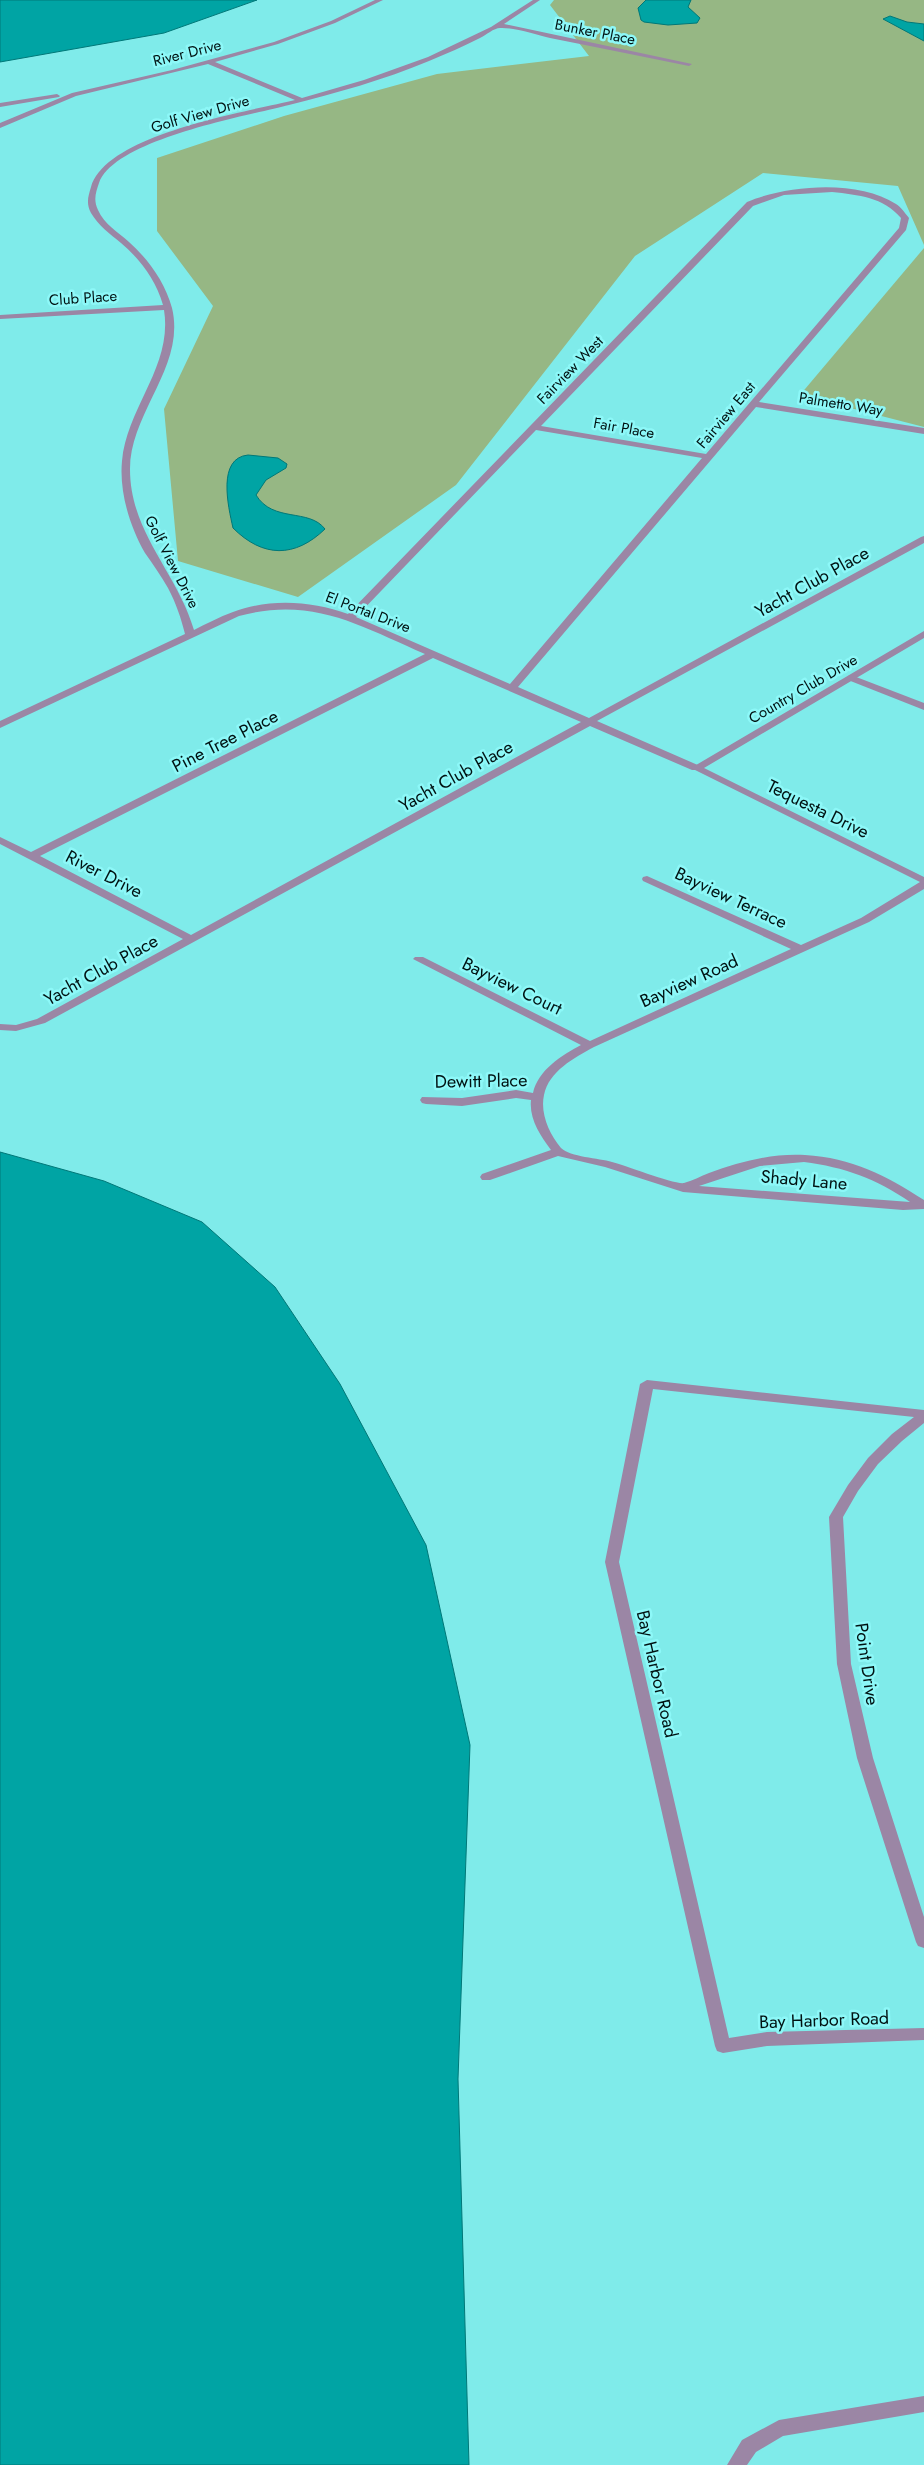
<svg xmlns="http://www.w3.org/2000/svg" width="924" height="2465" font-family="Jost,sans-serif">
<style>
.green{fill:#96b784}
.water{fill:#00a4a4;stroke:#007878}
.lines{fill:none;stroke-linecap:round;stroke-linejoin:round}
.minor{fill:#9b86a5;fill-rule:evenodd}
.tertiary{fill:#9b86a5;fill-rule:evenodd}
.labels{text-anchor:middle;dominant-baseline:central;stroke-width:5;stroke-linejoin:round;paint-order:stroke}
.far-street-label{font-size:15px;fill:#001212;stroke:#8df8f8}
.street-label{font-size:18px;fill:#001212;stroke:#8df8f8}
</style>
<rect width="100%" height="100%" fill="#7febea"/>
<g class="green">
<polygon points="554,0 924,0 924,245 898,186 763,173 635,256 456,485 298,597 178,561 164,409 213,306 157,231 157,158 284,116 437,74 589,56 550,5"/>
<polygon points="924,248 924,427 800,395"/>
</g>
<g class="water">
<polygon points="0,0 257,0 164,33 0,62"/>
<polygon points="646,0 691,0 688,7 700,18 697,23 668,25 644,22 641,20 638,8"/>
<polygon points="890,16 907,22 924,24 924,41 883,19"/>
<path d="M248,455L278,458L287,464L286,468L266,480L256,495C273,523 309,508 325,529C295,558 263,558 233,528C228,506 217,458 248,455Z"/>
<polygon points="0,1152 104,1181 202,1222 275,1287 340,1384 426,1545 470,1745 458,2079 469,2465 0,2465"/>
</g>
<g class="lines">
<g class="minor">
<path d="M375,0H383L335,23L278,44L215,62L302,98L364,80L428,57L491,27L533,0H540L504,24L692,64L689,66C643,57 597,47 550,38C538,35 512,27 500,28C494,28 486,35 480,38C464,46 446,54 429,61C384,80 336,93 289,105C247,116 115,139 99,183C96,192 93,200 98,210C104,224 118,232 129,242C148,259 165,282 172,308C186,366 130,412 130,469C130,533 177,572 194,630C206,624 219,617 233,612C270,598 312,601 348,614L747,202C787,185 858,179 896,204C901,207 905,213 909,218L906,230L759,402L924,428V434L756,407L518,687L589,718L921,537L924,536V543L597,721L700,766V770H692L590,726L45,1023L16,1031L0,1030V1024L16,1025L37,1019L183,939L0,844V837L31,852L425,654C360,626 313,596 239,616L0,728V721L185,634C181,618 176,603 168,588C161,576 153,564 145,553C130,527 119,492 122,461C127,407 173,366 164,310L0,319V315L163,305C156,280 140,259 121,243C110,234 98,225 91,213C86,203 88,197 91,187C106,134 246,112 295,100L208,64L76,96L0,128V123L72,93L172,70L274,42L331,21ZM832,192C859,195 883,197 901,218L899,228L706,454L541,426L753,206L784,195ZM536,430L702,458L510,684L356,617ZM433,658L581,722L191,935L40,856Z"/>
<polygon points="57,94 60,96 59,97 0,107 0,103"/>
<polygon points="851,675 924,703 924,710 848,680 848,676"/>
<path d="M647,876L801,945L861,918L920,882L924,881V889L869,922L594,1047C574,1058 549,1071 544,1095C540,1113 549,1134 561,1148C570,1157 599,1158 612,1162C625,1165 675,1185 684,1183C692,1181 701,1176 709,1173C739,1162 772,1153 805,1155C852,1158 885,1175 924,1200V1209L903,1210L683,1192L605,1167L558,1156L490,1180H482L480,1177L482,1174L551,1150C540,1135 529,1119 531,1100L516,1098L462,1106L426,1104L422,1103L420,1100L422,1097L462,1098L516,1090L533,1093C538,1070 562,1055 581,1045L413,959L415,957H423L590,1041L791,949L643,881L642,879L643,877ZM804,1162C844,1167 877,1179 910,1202L699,1186L760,1166Z"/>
<polygon points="647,1380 924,1410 924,1423 902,1441 878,1464 858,1491 843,1517 851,1664 873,1758 924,1917 924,1948 918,1946 916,1942 857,1758 837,1664 829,1517 848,1485 868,1458 892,1434 914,1417 653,1389 619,1562 729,2038 767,2032 924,2028 924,2040 767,2046 723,2053 717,2051 715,2046 605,1562 640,1384"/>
<polygon points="924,2396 924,2412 783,2436 756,2452 747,2465 727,2465 742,2440 779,2420"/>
</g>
<polygon class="tertiary" points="924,631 924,638 704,768 924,877 924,884 691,768"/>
</g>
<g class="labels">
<g class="far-street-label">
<text transform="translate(595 32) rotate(11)">Bunker Place</text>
<text transform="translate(187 53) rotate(-14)">River Drive</text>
<text transform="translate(200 114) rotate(-16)">Golf View Drive</text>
<text transform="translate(83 298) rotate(-4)">Club Place</text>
<text transform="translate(570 370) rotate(-46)">Fairview West</text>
<text transform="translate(841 404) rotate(9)">Palmetto Way</text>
<text transform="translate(726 415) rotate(-50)">Fairview East</text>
<text transform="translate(624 428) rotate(10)">Fair Place</text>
<text transform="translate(172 562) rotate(63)">Golf View Drive</text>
<text transform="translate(368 612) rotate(21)">El Portal Drive</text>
<text transform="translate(803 689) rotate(-30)">Country Club Drive</text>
</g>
<g class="street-label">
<text transform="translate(812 582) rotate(-29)">Yacht Club Place</text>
<text transform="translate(225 741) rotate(-27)">Pine Tree Place</text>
<text transform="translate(456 776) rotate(-29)">Yacht Club Place</text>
<text transform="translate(818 809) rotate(26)">Tequesta Drive</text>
<text transform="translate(104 874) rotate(27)">River Drive</text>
<text transform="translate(731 898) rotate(25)">Bayview Terrace</text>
<text transform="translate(101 970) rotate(-29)">Yacht Club Place</text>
<text transform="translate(689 981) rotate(-24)">Bayview Road</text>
<text transform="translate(512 986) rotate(26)">Bayview Court</text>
<text transform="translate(481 1081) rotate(-1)">Dewitt Place</text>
<text transform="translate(804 1180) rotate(5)">Shady Lane</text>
<text transform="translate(867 1664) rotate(82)">Point Drive</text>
<text transform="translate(657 1674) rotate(77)">Bay Harbor Road</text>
<text transform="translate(824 2020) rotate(-2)">Bay Harbor Road</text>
</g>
</g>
</svg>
